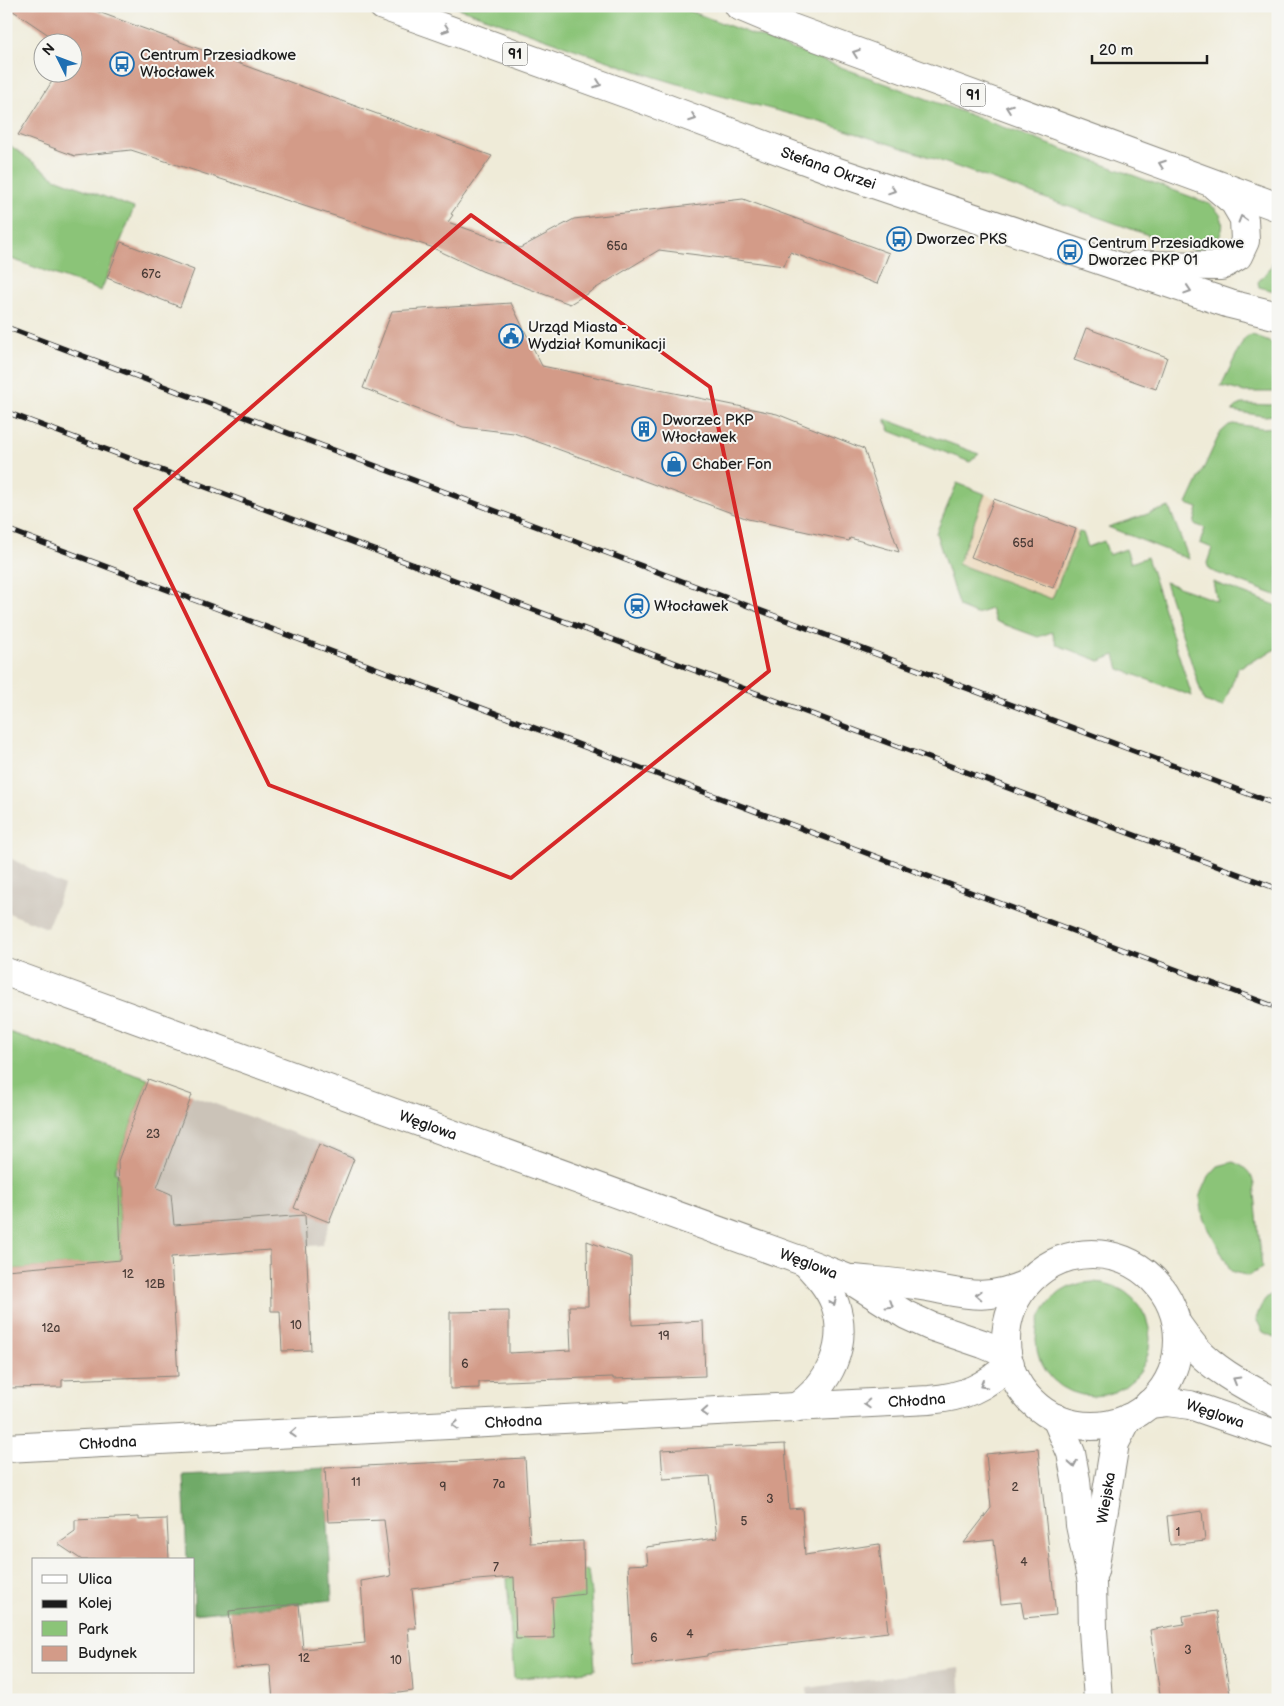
<svg xmlns="http://www.w3.org/2000/svg" width="1284" height="1706" font-family="'Balsamiq Sans',sans-serif">
<style>
.built{fill:#ecd8ba}
.industrial{fill:#cbc3b8}
.green{fill:#8bc478;stroke:#54704a}
.forest{fill:#70aa68;stroke:#466342}
.building{fill:#d39b88}
.lines{fill:none;stroke-linecap:round;stroke-linejoin:round}
.minor-casing{stroke:#86847a;stroke-width:30}
.major-casing{stroke:#86847a;stroke-width:30}
.minor{stroke:#fff;stroke-width:28}
.major{stroke:#fff;stroke-width:28}
.rail-casing{stroke:#1c1c1c;stroke-width:5.5}
.rail{stroke:#f6f6f2;stroke-width:4;stroke-dasharray:11;stroke-linecap:butt}
.oneway{stroke:#999}
.marked{fill:none;stroke:#d62828;stroke-width:4;stroke-linejoin:round}
.labels{text-anchor:middle;dominant-baseline:central;stroke-width:4;stroke-linejoin:round;paint-order:stroke}
.number-label{font-size:12px;fill:#4a3c37}
.shield{fill:#f6f6f2;stroke:#5d5d5c;stroke-width:1}
.shield-label{font-size:14px;font-weight:bold;fill:#1c1c1c}
.poi-label{font-size:15px;fill:#1c1c1c;stroke:#f6f6f2;text-anchor:start}
.street-label{font-size:15px;fill:#1c1c1c;stroke:#f6f6f2}
</style>
<rect width="100%" height="100%" fill="#f6f6f2"/>
<filter id="ink" filterUnits="userSpaceOnUse"><feTurbulence type="fractalNoise" baseFrequency=".02" numOctaves="2"/><feDisplacementMap in="SourceGraphic" scale="10" xChannelSelector="R" yChannelSelector="G"/><feConvolveMatrix kernelMatrix="1 2 1 2 8 2 1 2 1" color-interpolation-filters="sRGB"/></filter>
<filter id="wash" filterUnits="userSpaceOnUse"><feTurbulence type="fractalNoise" baseFrequency=".0096" numOctaves="4" result="noise"/><feDisplacementMap in="SourceGraphic" scale="20" xChannelSelector="R" yChannelSelector="G"/><feGaussianBlur stdDeviation="1.12" result="paint"/><feColorMatrix in="noise" values="0 0 0 0 0 0 0 0 0 0 0 0 0 0 0 0 0 1.4 0 .05"/><feComposite in="paint" operator="in"/></filter>
<g filter="url(#wash)">
<rect width="100%" height="100%" fill="#efebd8"/>
<polygon class="built" points="985,494 1079,532 1052,600 958,564"/>
<g class="industrial">
<polygon points="6,856 64,886 47,928 6,912"/>
<polygon points="148,1079 355,1156 322,1245 121,1261 113,1173"/>
<polygon points="959,1668 961,1700 808,1700 807,1688"/>
</g>
<g class="green">
<path d="M453,6H676L1197,199C1205,202 1213,205 1218,212C1229,225 1219,245 1203,249C1195,251 1187,248 1179,246L918,153L820,122L695,89L642,73Z"/>
<polygon points="6,144 11,146 55,178 134,208 101,291 6,257"/>
<polygon points="1278,246 1278,292 1259,287 1258,282 1271,267"/>
<polygon points="1253,335 1278,346 1278,392 1244,392 1221,386 1244,339 1248,336"/>
<polygon points="1242,404 1278,405 1278,415 1264,416 1232,411 1236,407"/>
<polygon points="885,419 979,454 970,462 890,431"/>
<polygon points="1233,424 1263,428 1278,427 1278,596 1209,570 1207,563 1212,548 1200,543 1205,528 1194,524 1198,508 1187,504 1220,433 1229,425"/>
<polygon points="957,483 985,494 958,564 966,567 1052,599 1079,532 1083,533 1088,547 1104,541 1109,555 1126,549 1131,563 1147,557 1192,696 1119,669 1115,655 1100,661 1057,645 1052,632 1038,637 995,621 991,609 976,614 959,607 936,533"/>
<polygon points="1169,507 1189,559 1108,527"/>
<polygon points="1165,582 1217,601 1213,582 1278,606 1278,648 1238,668 1223,707 1204,701"/>
<polygon points="6,1031 148,1079 114,1172 118,1174 121,1261 6,1270"/>
<path d="M1233,1162C1245,1167 1250,1171 1254,1183L1262,1268L1248,1276L1231,1271L1203,1218L1200,1197L1209,1176L1218,1166Z"/>
<circle cx="1093" cy="1339" r="57"/>
<path d="M1278,1292V1339L1263,1332L1256,1319C1260,1306 1264,1297 1278,1292Z"/>
<polygon points="588,1570 591,1594 595,1670 514,1679 507,1578"/>
</g>
<polygon class="forest" points="325,1468 332,1600 194,1614 194,1560 187,1560 183,1475"/>
<g id="blocks">
<g class="building">
<polygon points="6,6 82,6 492,156 451,214 453,215 448,222 520,248 574,219 743,199 889,253 877,284 790,252 784,266 659,250 570,304 482,271 431,247 131,150 75,156 18,135 58,72 72,72 73,49 72,42 59,42"/>
<polygon points="121,242 194,270 180,307 107,278"/>
<polygon points="511,303 542,366 777,414 864,449 899,552 850,538 849,541 748,519 514,433 463,427 363,388 392,311"/>
<polygon points="1086,328 1167,357 1156,389 1074,360"/>
<polygon points="994,499 1076,529 1053,588 971,557"/>
<polygon points="148,1079 192,1095 157,1188 171,1194 174,1225 305,1215 311,1350 282,1351 280,1311 271,1311 270,1250 171,1257 178,1376 62,1380 62,1387 6,1388 6,1270 121,1260 118,1161"/>
<polygon points="319,1144 354,1159 329,1222 294,1208"/>
<polygon points="587,1241 631,1257 632,1325 703,1321 705,1376 613,1379 613,1377 479,1382 479,1388 450,1389 450,1312 509,1311 509,1353 571,1350 569,1306 588,1306"/>
<polygon points="785,1444 789,1509 802,1508 805,1555 879,1544 888,1632 707,1654 707,1656 633,1666 628,1565 648,1564 646,1547 717,1538 710,1476 663,1479 661,1450"/>
<polygon points="1038,1449 1056,1615 1024,1618 1021,1602 1001,1604 994,1540 964,1543 991,1508 986,1454"/>
<polygon points="525,1458 530,1543 583,1541 584,1594 552,1598 554,1638 516,1639 514,1577 477,1580 412,1589 416,1628 408,1628 413,1691 350,1700 273,1700 270,1665 235,1668 229,1611 299,1604 303,1649 365,1643 361,1581 391,1576 384,1520 328,1522 325,1468"/>
<polygon points="1202,1511 1205,1541 1170,1545 1167,1516"/>
<polygon points="139,1517 139,1520 167,1519 169,1560 82,1560 58,1544 75,1532 75,1520"/>
<polygon points="1216,1611 1231,1700 1161,1700 1150,1630 1184,1624 1183,1616"/>
</g>
</g>
</g>
<g filter="url(#ink)">
<use href="#blocks" fill-opacity="0" stroke="#86847a" stroke-width="1"/>
<g class="lines">
<g class="minor-casing">
<g id="minor">
<path id="s1" d="M6,972L805,1262L849,1279L906,1315L930,1326L983,1344L1007,1354"/>
<circle cx="1092" cy="1340" r="86"/>
<path d="M853,1279C873,1281 893,1282 914,1285C958,1291 982,1304 1026,1284"/>
<path d="M1177,1324C1183,1332 1189,1341 1196,1349C1218,1373 1250,1388 1278,1404"/>
<path id="s2" d="M1149,1404L1167,1402L1190,1405L1278,1435"/>
<path d="M795,1408C829,1385 849,1345 835,1304C829,1288 818,1276 806,1263"/>
<polyline points="1056,1418 1071,1453 1076,1480 1080,1525 1092,1582 1093,1630 1098,1700"/>
<path id="s3" d="M6,1448L929,1400C964,1397 984,1388 1010,1364"/>
<path id="s4" d="M1094,1571L1115,1443L1128,1418"/>
</g>
</g>
<g class="major-casing">
<g id="major">
<path id="s5" d="M383,6L647,101L829,169L1230,304L1278,316"/>
<polyline points="739,6 789,27 1278,207"/>
<polyline points="1137,265 1221,266 1238,256 1245,241 1244,219 1234,202 1215,186"/>
</g>
</g>
<use href="#minor" class="minor"/>
<use href="#major" class="major"/>
<g class="rail-casing">
<g id="rail">
<polyline points="6,327 1278,805"/>
<polyline points="6,412 1278,889"/>
<polyline points="6,529 1278,1008"/>
</g>
</g>
<use href="#rail" class="rail"/>
</g>
<defs><path id="oneway-chevron" d="M-2-3.5L2.5 0L-2 3.5" fill="none" stroke-width="1.6" stroke-linecap="round" stroke-linejoin="round" transform="scale(1.25)"/></defs>
<g class="oneway">
<use href="#oneway-chevron" transform="translate(446 29) rotate(20)"/>
<use href="#oneway-chevron" transform="translate(856 53) rotate(-160)"/>
<use href="#oneway-chevron" transform="translate(598 84) rotate(20)"/>
<use href="#oneway-chevron" transform="translate(1009 108) rotate(-160)"/>
<use href="#oneway-chevron" transform="translate(693 118) rotate(20)"/>
<use href="#oneway-chevron" transform="translate(1162 164) rotate(-160)"/>
<use href="#oneway-chevron" transform="translate(892 190) rotate(19)"/>
<use href="#oneway-chevron" transform="translate(1242 219) rotate(-107)"/>
<use href="#oneway-chevron" transform="translate(1188 290) rotate(18)"/>
<use href="#oneway-chevron" transform="translate(979 1295) rotate(-178)"/>
<use href="#oneway-chevron" transform="translate(833 1302) rotate(68)"/>
<use href="#oneway-chevron" transform="translate(890 1305) rotate(32)"/>
<use href="#oneway-chevron" transform="translate(1236 1380) rotate(-150)"/>
<use href="#oneway-chevron" transform="translate(983 1385) rotate(150)"/>
<use href="#oneway-chevron" transform="translate(867 1404) rotate(177)"/>
<use href="#oneway-chevron" transform="translate(705 1412) rotate(177)"/>
<use href="#oneway-chevron" transform="translate(455 1425) rotate(177)"/>
<use href="#oneway-chevron" transform="translate(293 1433) rotate(177)"/>
<use href="#oneway-chevron" transform="translate(1073 1464) rotate(80)"/>
</g>
</g>
<path class="marked" d="M471,215L710,387L769,671L511,878L269,785L135,509Z"/>
<defs>
<g id="bus-ring" transform="scale(1.25)"><circle r="9.5" fill="#f6f6f2" stroke="#1f6fb2" stroke-width="1.5"/><path d="M-5-6H5V4H4V6H2V4H-2V6H-4V4H-5ZM-3.5-4V0h7V-4ZM-3.5 1.2v1.5H-2V1.2ZM2 1.2v1.5H3.5V1.2Z" fill="#1f6fb2"/></g>
<g id="civic-ring" transform="scale(1.25)"><circle r="9.5" fill="#f6f6f2" stroke="#1f6fb2" stroke-width="1.5"/><path d="M-.6-6.5H3V-4.5H.6V-3L4-1V1h2V6H-6V1h2V-1L-.6-3ZM-1.2 2.5V6h2.4V2.5Z" fill="#1f6fb2"/></g>
<g id="building-ring" transform="scale(1.25)"><circle r="9.5" fill="#f6f6f2" stroke="#1f6fb2" stroke-width="1.5"/><path d="M-4-6H4V6H1V3H-1V6H-4ZM-2.5-4.3h1.7v1.8h-1.7ZM.8-4.3h1.7v1.8H.8ZM-2.5-1h1.7V.8h-1.7ZM.8-1h1.7V.8H.8Z" fill="#1f6fb2"/></g>
<g id="shop-ring" transform="scale(1.25)"><circle r="9.5" fill="#f6f6f2" stroke="#1f6fb2" stroke-width="1.5"/><path d="M-5-2.5h2.3a2.7 3.5 0 0 1 5.4 0H5L5.5 6h-11ZM-1.5-2.5h3a1.5 2.3 0 0 0-3 0Z" fill="#1f6fb2"/></g>
<g id="station-ring" transform="scale(1.25)"><circle r="9.5" fill="#f6f6f2" stroke="#1f6fb2" stroke-width="1.5"/><path d="M-3-6H3Q5-6 5-4V2Q5 4 3 4L4.5 6H3L1.5 4h-3L-3 6H-4.5L-3 4Q-5 4-5 2V-4Q-5-6-3-6ZM-3.5-4v3h7v-3ZM-3.5 1v1.5H-2V1ZM2 1v1.5H3.5V1Z" fill="#1f6fb2"/></g>
</defs>
<g fill-rule="evenodd">
<use href="#bus-ring" x="122" y="64"/>
<use href="#bus-ring" x="899" y="239"/>
<use href="#bus-ring" x="1070" y="252"/>
<use href="#civic-ring" x="511" y="336"/>
<use href="#building-ring" x="644" y="429"/>
<use href="#shop-ring" x="674" y="464"/>
<use href="#station-ring" x="637" y="606"/>
</g>
<g class="labels">
<g class="number-label">
<text x="617" y="246">65a</text>
<text x="151" y="274">67c</text>
<text x="1023" y="543">65d</text>
<text x="153" y="1134">23</text>
<text x="128" y="1274">12</text>
<text x="155" y="1284">12B</text>
<text x="296" y="1325">10</text>
<text x="51" y="1328">12a</text>
<text x="664" y="1336">19</text>
<text x="465" y="1364">6</text>
<text x="356" y="1482">11</text>
<text x="499" y="1484">7a</text>
<text x="443" y="1487">9</text>
<text x="1015" y="1487">2</text>
<text x="770" y="1499">3</text>
<text x="744" y="1521">5</text>
<text x="1178" y="1532">1</text>
<text x="1024" y="1562">4</text>
<text x="496" y="1567">7</text>
<text x="690" y="1634">4</text>
<text x="654" y="1638">6</text>
<text x="1188" y="1650">3</text>
<text x="304" y="1658">12</text>
<text x="396" y="1660">10</text>
</g>
<g class="shield">
<rect x="502.5" y="42.5" width="25" height="23" rx="4"/>
<rect x="960.5" y="83.5" width="25" height="23" rx="4"/>
</g>
<g class="shield-label">
<text x="515" y="54">91</text>
<text x="973" y="95">91</text>
</g>
<g class="poi-label">
<text x="140" y="55">Centrum Przesiadkowe<tspan x="140" dy="17">Włocławek</tspan></text>
<text x="916" y="239">Dworzec PKS</text>
<text x="1088" y="243">Centrum Przesiadkowe<tspan x="1088" dy="17">Dworzec PKP 01</tspan></text>
<text x="528" y="327">Urząd Miasta -<tspan x="528" dy="17">Wydział Komunikacji</tspan></text>
<text x="662" y="420">Dworzec PKP<tspan x="662" dy="17">Włocławek</tspan></text>
<text x="692" y="464">Chaber Fon</text>
<text x="654" y="606">Włocławek</text>
</g>
<g class="street-label">
<text stroke="none"><textPath href="#s5" startOffset="474">Stefana Okrzei</textPath></text>
<text stroke="none"><textPath href="#s1" startOffset="449">Węglowa</textPath></text>
<text stroke="none"><textPath href="#s1" startOffset="854">Węglowa</textPath></text>
<text stroke="none"><textPath href="#s3" startOffset="912">Chłodna</textPath></text>
<text stroke="none"><textPath href="#s2" startOffset="68">Węglowa</textPath></text>
<text stroke="none"><textPath href="#s3" startOffset="508">Chłodna</textPath></text>
<text stroke="none"><textPath href="#s3" startOffset="102">Chłodna</textPath></text>
<text stroke="none"><textPath href="#s4" startOffset="74">Wiejska</textPath></text>
</g>
</g>
<rect width="1284" height="1706" fill="none" stroke="#f6f6f2" stroke-width="25"/>
<rect x="32" y="1558" width="162" height="115" fill="#f6f6f2" stroke="#9f9f9c"/>
<rect x="42" y="1575" width="25" height="8" fill="#ffffff" stroke="#9f9f9c"/>
<text x="78" y="1584" font-size="15" fill="#1c1c1c">Ulica</text>
<rect x="42" y="1600" width="25" height="8" fill="#1c1c1c" stroke="#9f9f9c"/>
<text x="78" y="1608" font-size="15" fill="#1c1c1c">Kolej</text>
<rect x="42" y="1621" width="25" height="15" fill="#8bc478" stroke="#9f9f9c"/>
<text x="78" y="1634" font-size="15" fill="#1c1c1c">Park</text>
<rect x="42" y="1646" width="25" height="15" fill="#d39b88" stroke="#9f9f9c"/>
<text x="78" y="1658" font-size="15" fill="#1c1c1c">Budynek</text>
<g transform="translate(58 58) rotate(312)"><circle r="24" fill="#f6f6f2" stroke="#9f9f9c"/>
<path d="M0-4L9 19L0 12L-9 19Z" fill="#1f6fb2"/>
<text y="-8" font-size="14" font-weight="bold" text-anchor="middle" fill="#1c1c1c">N</text>
</g>
<path d="M1092 55v8h115v-8" fill="none" stroke="#1c1c1c" stroke-width="2.5"/>
<text x="1099" y="55" font-size="15" fill="#1c1c1c" stroke="#f6f6f2" stroke-width="4" paint-order="stroke">20 m</text>
</svg>
